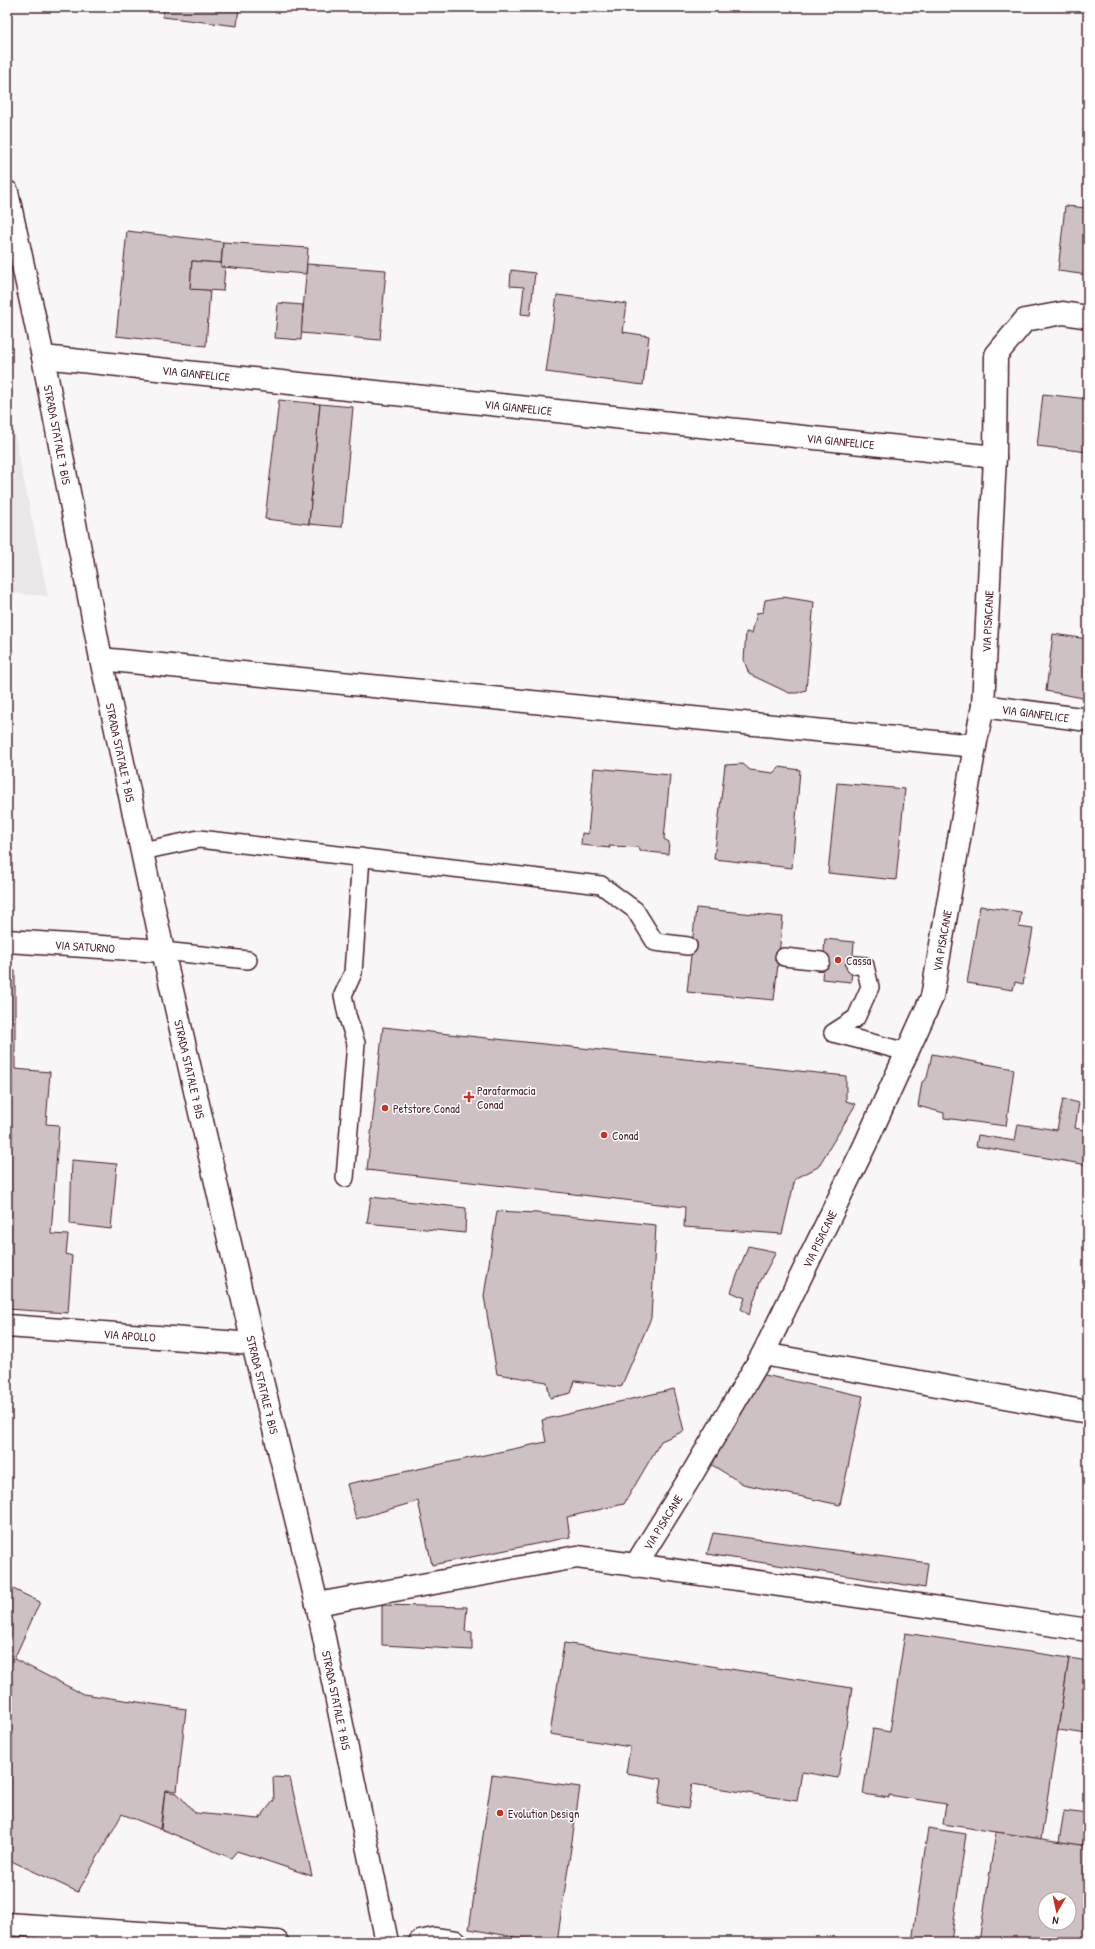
<svg xmlns="http://www.w3.org/2000/svg" width="1095" height="1949" font-family="'Patrick Hand',sans-serif">
<style>
.built{fill:#ebe6e8}
.building{fill:#cdc1c4;stroke:#4a1f2b;fill-rule:evenodd}
.lines{fill:none;stroke-linecap:round;stroke-linejoin:round}
.service-casing{stroke:#4a1f2b;stroke-width:20}
.minor-casing{stroke:#4a1f2b;stroke-width:25}
.primary-casing{stroke:#4a1f2b;stroke-width:25}
.service{stroke:#fff;stroke-width:17}
.minor{stroke:#fff;stroke-width:22}
.primary{stroke:#fff;stroke-width:22}
.poi-dot{fill:#c8321e;stroke:#fff;stroke-width:1.5}
.labels{text-anchor:middle;dominant-baseline:central;stroke-width:3;stroke-linejoin:round;paint-order:stroke}
.street-label{font-size:12px;fill:#4a1f2b;stroke:#fff}
.poi-label{font-size:12px;fill:#4a1f2b;stroke:#fff;text-anchor:start}
</style>
<rect width="100%" height="100%" fill="#f8f6f7"/>
<filter id="ink" filterUnits="userSpaceOnUse"><feTurbulence type="fractalNoise" baseFrequency=".025" numOctaves="2"/><feDisplacementMap in="SourceGraphic" scale="8" xChannelSelector="R" yChannelSelector="G"/><feConvolveMatrix kernelMatrix="1 2 1 2 8 2 1 2 1" color-interpolation-filters="sRGB"/></filter>
<g filter="url(#ink)">
<polygon class="built" points="7,399 48,596 7,593"/>
<g class="building">
<polygon points="164,7 239,7 237,26 163,17"/>
<polygon points="1065,206 1088,208 1088,275 1058,271"/>
<polygon points="127,231 223,242 221,263 192,261 190,289 210,290 206,346 116,336"/>
<polygon points="223,242 308,248 306,274 221,267"/>
<polygon points="192,261 221,263 221,267 225,267 223,291 190,289"/>
<polygon points="307,264 386,270 380,340 301,333"/>
<polygon points="511,270 535,273 530,315 521,314 524,287 510,286"/>
<polygon points="557,295 627,304 623,332 649,336 643,385 546,372"/>
<polygon points="278,303 303,305 301,340 275,338"/>
<polygon points="1043,394 1088,399 1088,452 1037,446"/>
<polygon points="279,400 320,404 309,524 265,519"/>
<polygon points="320,404 353,407 342,527 309,524"/>
<polygon points="783,597 814,602 806,690 797,693 789,693 749,674 744,660 746,632 752,633 757,613 763,612 765,600"/>
<polygon points="1053,634 1088,639 1088,699 1046,691"/>
<polygon points="743,764 750,770 773,773 779,767 800,770 792,868 714,859 725,765"/>
<polygon points="594,768 670,775 664,839 669,842 668,854 640,851 638,847 609,846 610,848 581,845 582,833 588,834"/>
<polygon points="837,783 905,789 896,880 828,873"/>
<polygon points="980,906 1021,912 1019,927 1033,929 1023,984 1015,982 1013,990 967,983"/>
<polygon points="696,908 783,917 774,1000 687,992"/>
<polygon points="825,939 854,942 851,982 822,979"/>
<polygon points="7,970 15,971 15,1069 50,1072 46,1124 59,1125 51,1234 68,1235 66,1254 72,1256 68,1313 7,1309"/>
<polygon points="383,1027 846,1076 846,1101 856,1104 818,1167 795,1179 782,1234 684,1227 685,1207 367,1170"/>
<polygon points="932,1054 1014,1069 1006,1126 944,1118 944,1113 918,1106 922,1082 927,1078"/>
<polygon points="1063,1099 1079,1103 1075,1128 1088,1131 1088,1165 976,1146 978,1135 1015,1141 1018,1124 1057,1130"/>
<polygon points="72,1160 117,1164 111,1229 70,1224"/>
<polygon points="371,1197 466,1208 465,1233 367,1223"/>
<polygon points="497,1211 537,1213 656,1225 651,1318 621,1387 575,1381 571,1393 550,1398 547,1382 497,1374 484,1296"/>
<polygon points="748,1246 776,1252 760,1282 749,1315 741,1309 745,1298 731,1292"/>
<polygon points="760,1374 863,1396 840,1505 743,1484 712,1465"/>
<polygon points="674,1389 684,1431 661,1441 624,1504 567,1517 570,1537 432,1565 418,1501 356,1519 347,1484 546,1442 542,1420"/>
<polygon points="713,1533 928,1563 925,1588 707,1554"/>
<polygon points="7,1586 40,1602 14,1659 83,1694 186,1709 177,1791 165,1790 160,1829 122,1814 78,1892 7,1859"/>
<polygon points="382,1605 467,1607 465,1631 472,1632 472,1650 382,1645"/>
<polygon points="905,1633 1069,1658 1041,1839 943,1824 946,1804 889,1795 889,1798 863,1794 873,1729 890,1732"/>
<polygon points="564,1643 852,1688 838,1778 802,1772 797,1801 692,1784 688,1809 658,1804 662,1779 626,1773 630,1747 550,1734"/>
<polygon points="1069,1658 1088,1661 1088,1734 1058,1730"/>
<polygon points="492,1775 580,1787 557,1942 544,1942 469,1929"/>
<polygon points="273,1777 290,1778 312,1876 237,1851 231,1858 161,1829 165,1791 177,1793 195,1813 259,1819 274,1800"/>
<polygon points="1064,1811 1088,1814 1088,1846 1059,1842"/>
<polygon points="928,1828 966,1834 951,1942 912,1942"/>
<path d="M996,1832L1088,1846V1942H979ZM1045,1899H1069V1923H1045Z"/>
</g>
<g class="lines">
<g class="service-casing">
<g id="service">
<polyline points="142,851 199,839 601,885 635,910 655,942 688,946"/>
<polyline points="163,951 248,960"/>
<polyline points="784,957 821,961"/>
<polyline points="833,1033 856,1018 870,987 865,966 855,965"/>
<polyline points="833,1033 907,1052"/>
<polyline points="345,1178 356,1043 347,1015 343,995 353,973 361,857"/>
</g>
</g>
<g class="minor-casing">
<g id="minor">
<path id="s1" d="M43,357L995,457"/>
<polyline points="101,659 975,746"/>
<path id="s2" d="M983,706L1088,720"/>
<path id="s3" d="M7,941L163,951"/>
<path id="s4" d="M7,1326L253,1344"/>
<polyline points="763,1354 1088,1412"/>
<path id="s5" d="M635,1566L691,1476L763,1354L865,1145L932,997L975,746L983,706L995,457L996,355L1025,320L1063,313L1088,317"/>
<polyline points="317,1604 577,1557 809,1589 1088,1630"/>
<polyline points="7,1924 277,1942"/>
<polyline points="420,1942 434,1939 456,1942"/>
</g>
</g>
<g class="primary-casing">
<g id="primary">
<path id="s6" d="M7,192L43,357L101,659L163,951L253,1344L317,1604L387,1942"/>
</g>
</g>
<use href="#service" class="service"/>
<use href="#minor" class="minor"/>
<use href="#primary" class="primary"/>
</g>
</g>
<g class="poi-dot">
<circle cx="838" cy="960" r="4"/>
<path d="M467 1091h4v4h4v4h-4v4h-4v-4h-4v-4h4z"/>
<circle cx="385" cy="1108" r="4"/>
<circle cx="604" cy="1135" r="4"/>
<circle cx="500" cy="1813" r="4"/>
</g>
<g class="labels">
<g class="street-label">
<text stroke="none"><textPath href="#s1" startOffset="154">VIA GIANFELICE</textPath></text>
<text stroke="none"><textPath href="#s1" startOffset="478">VIA GIANFELICE</textPath></text>
<text stroke="none"><textPath href="#s6" startOffset="248">STRADA STATALE 7 BIS</textPath></text>
<text stroke="none"><textPath href="#s1" startOffset="802">VIA GIANFELICE</textPath></text>
<text stroke="none"><textPath href="#s5" startOffset="1023">VIA PISACANE</textPath></text>
<text stroke="none"><textPath href="#s2" startOffset="53">VIA GIANFELICE</textPath></text>
<text stroke="none"><textPath href="#s6" startOffset="572">STRADA STATALE 7 BIS</textPath></text>
<text stroke="none"><textPath href="#s5" startOffset="700">VIA PISACANE</textPath></text>
<text stroke="none"><textPath href="#s3" startOffset="78">VIA SATURNO</textPath></text>
<text stroke="none"><textPath href="#s6" startOffset="896">STRADA STATALE 7 BIS</textPath></text>
<text stroke="none"><textPath href="#s5" startOffset="376">VIA PISACANE</textPath></text>
<text stroke="none"><textPath href="#s4" startOffset="123">VIA APOLLO</textPath></text>
<text stroke="none"><textPath href="#s6" startOffset="1220">STRADA STATALE 7 BIS</textPath></text>
<text stroke="none"><textPath href="#s5" startOffset="52">VIA PISACANE</textPath></text>
<text stroke="none"><textPath href="#s6" startOffset="1544">STRADA STATALE 7 BIS</textPath></text>
</g>
<g class="poi-label">
<text x="846" y="960">Cassa</text>
<text x="477" y="1090">Parafarmacia<tspan x="477" dy="14">Conad</tspan></text>
<text x="393" y="1108">Petstore Conad</text>
<text x="612" y="1135">Conad</text>
<text x="508" y="1813">Evolution Design</text>
</g>
</g>
<rect width="1095" height="1949" fill="none" stroke="#fff" stroke-width="24"/>
<rect x="12" y="12" width="1071" height="1925" fill="none" stroke="#4a1f2b" stroke-width="1.5" filter="url(#ink)"/>
<g transform="translate(1057 1911) rotate(189)"><circle r="19" fill="#ffffff" stroke="#b7a5aa"/>
<path d="M0-3L7 15L0 10L-7 15Z" fill="#c8321e"/>
<text y="-6" font-size="11" font-weight="bold" text-anchor="middle" fill="#4a1f2b">N</text>
</g>
</svg>
